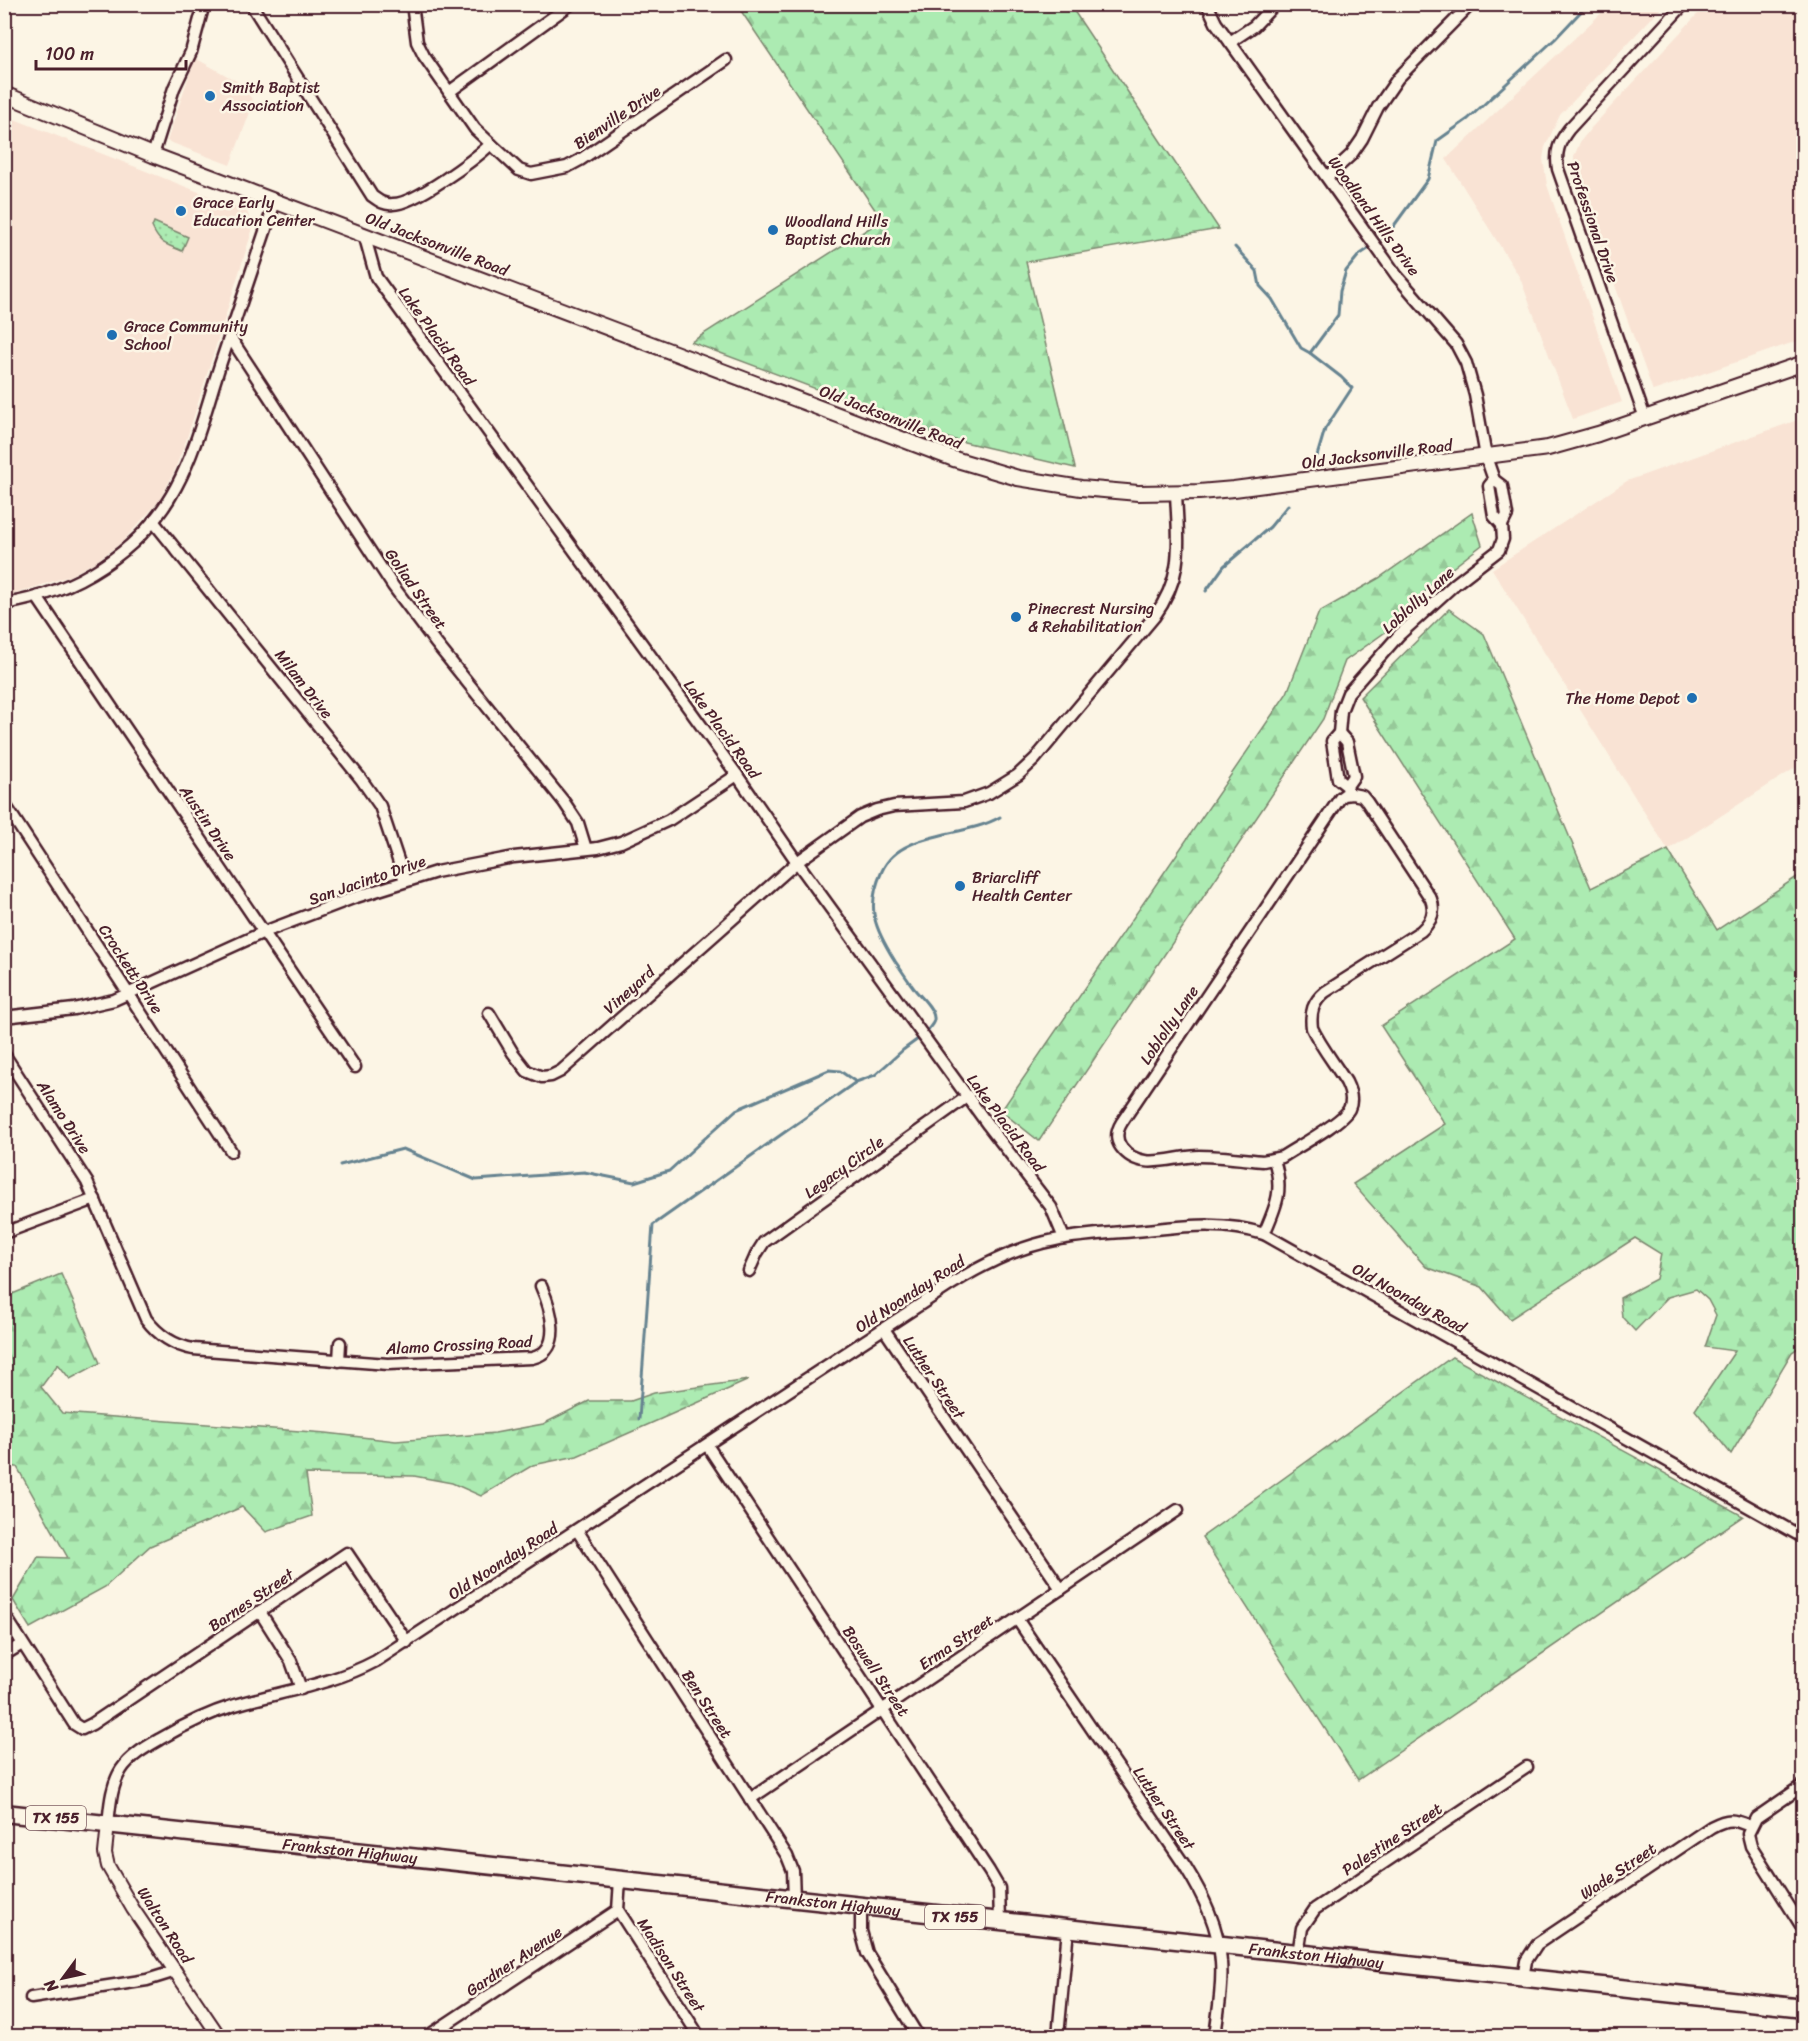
<svg xmlns="http://www.w3.org/2000/svg" width="1808" height="2041" font-family="Sriracha,sans-serif">
<style>
.built{fill:#f9e3d4}
.forest{fill:url(#forest-firs);stroke:#7b856e;stroke-width:1.5}
.park{fill:url(#park-dots);stroke:#7b856e;stroke-width:1.5}
.lines{fill:none;stroke-linecap:round;stroke-linejoin:round}
.stream{stroke:#668390;stroke-width:3}
.minor-casing{stroke:#4a1f2b;stroke-width:15}
.tertiary-casing{stroke:#4a1f2b;stroke-width:16}
.secondary-casing{stroke:#4a1f2b;stroke-width:18}
.primary-casing{stroke:#4a1f2b;stroke-width:21}
.minor{stroke:#fcf5e5;stroke-width:10}
.tertiary{stroke:#fcf5e5;stroke-width:12}
.secondary{stroke:#fcf5e5;stroke-width:14}
.primary{stroke:#fcf5e5;stroke-width:16}
.poi-dot{fill:#1f6fb2;stroke:#fcf5e5;stroke-width:2}
.labels{text-anchor:middle;dominant-baseline:central;stroke-width:5;stroke-linejoin:round;paint-order:stroke}
.shield{fill:#fcf5e5;stroke:#7f5f63;stroke-width:1.5}
.shield-label{font-size:15px;font-weight:bold;fill:#4a1f2b}
.poi-label{font-size:16px;fill:#4a1f2b;stroke:#fcf5e5;text-anchor:start}
.street-label{font-size:16px;fill:#4a1f2b;stroke:#fcf5e5}
</style>
<defs>
<pattern id="forest-firs" width="22" height="20" patternUnits="userSpaceOnUse" patternTransform="scale(1.5)"><rect width="22" height="20" fill="#acebb2"/><path d="M5 1l3.5 6h-7zM16 11l3.5 6h-7z" fill="#96c999"/></pattern>
<pattern id="park-dots" width="8" height="8" patternUnits="userSpaceOnUse" patternTransform="scale(1.5)"><rect width="8" height="8" fill="#acebb2"/><path d="M2 2h.1M6 6h.1" fill="none" stroke="#96c999" stroke-width="1.8" stroke-linecap="round"/></pattern>
</defs>
<rect width="100%" height="100%" fill="#fcf5e5"/>
<filter id="ink" filterUnits="userSpaceOnUse"><feTurbulence type="fractalNoise" baseFrequency=".0167" numOctaves="2"/><feDisplacementMap in="SourceGraphic" scale="12" xChannelSelector="R" yChannelSelector="G"/><feConvolveMatrix kernelMatrix="1 2 1 2 8 2 1 2 1" color-interpolation-filters="sRGB"/></filter>
<g filter="url(#ink)">
<g class="built">
<polygon points="1707,4 1803,5 1803,339 1653,391 1575,174 1574,157 1580,142 1591,128"/>
<polygon points="1610,5 1664,5 1560,115 1545,147 1543,159 1547,185 1622,402 1573,419 1520,278 1446,159"/>
<polygon points="195,58 240,83 254,102 230,165 167,141"/>
<polygon points="4,115 247,211 253,228 186,441 173,474 159,501 122,542 95,562 69,576 5,597"/>
<polygon points="1803,418 1803,763 1668,850 1492,569 1627,481"/>
</g>
<g class="forest">
<polygon points="737,5 1070,5 1219,229 1026,262 1075,468 947,438 691,342 882,220"/>
<polygon points="1472,513 1482,545 1433,583 1391,628 1345,661 1323,719 1039,1141 1001,1111 1287,693 1319,612 1379,578"/>
<polygon points="1449,609 1484,634 1591,888 1668,850 1717,930 1803,873 1803,1345 1792,1352 1731,1454 1695,1410 1735,1351 1705,1347 1716,1315 1708,1300 1696,1289 1668,1297 1635,1331 1622,1317 1620,1298 1656,1279 1661,1254 1635,1238 1510,1319 1482,1287 1426,1267 1353,1184 1445,1124 1381,1026 1515,939 1360,697"/>
<polygon points="61,1274 100,1363 70,1379 58,1364 41,1387 62,1413 326,1433 396,1441 495,1433 543,1424 589,1401 631,1401 654,1393 749,1380 577,1456 533,1465 481,1496 452,1483 414,1476 306,1474 312,1516 266,1532 242,1507 150,1546 105,1587 30,1628 13,1600 38,1557 68,1558 17,1467 5,1466 5,1297"/>
<polygon points="1452,1357 1743,1516 1358,1780 1202,1537"/>
</g>
<path class="park" d="M154,222L188,237L182,251C166,244 160,245 152,227Z"/>
<g class="lines">
<g class="stream">
<polyline points="1382,238 1393,227 1428,179 1437,141 1468,119 1555,39 1588,4"/>
<polyline points="1235,247 1257,271 1260,286 1272,299 1301,348 1310,353"/>
<polyline points="1317,456 1325,429 1352,388 1341,377 1310,353 1338,315 1340,291 1346,271 1359,255 1368,249"/>
<polyline points="1206,591 1224,566 1270,527 1288,505"/>
<path d="M928,1030C930,1026 935,1023 934,1018C934,1009 922,998 916,991C909,982 902,971 895,961C875,929 865,908 882,871C900,830 965,838 1000,817"/>
<polyline points="340,1165 403,1149 476,1180 584,1172 634,1182 669,1171 736,1110 829,1070 840,1071 856,1082"/>
<polyline points="639,1419 653,1225 856,1082 875,1075 903,1050 918,1039"/>
</g>
<g class="minor-casing">
<g id="minor">
<path d="M251,4L372,196C379,201 384,205 393,204C415,204 475,159 491,144"/>
<polyline points="412,4 417,42 424,56 475,129 519,170 531,174 567,167 580,160 726,60"/>
<polyline points="1207,4 1216,23 1230,42 1397,276 1456,344 1466,363 1475,395 1486,457 1494,480 1502,486 1507,515 1502,525 1503,539 1499,550 1455,584 1399,635 1348,693 1341,711 1339,733"/>
<polyline points="1230,42 1254,26 1275,4"/>
<polyline points="449,92 571,4"/>
<polyline points="153,155 174,88 191,52 204,4"/>
<polyline points="1327,177 1351,155 1362,139 1378,107 1398,78 1471,4"/>
<polyline points="364,234 376,277 737,775 797,862 988,1125 1051,1207 1064,1238"/>
<polyline points="230,337 393,586 435,642 564,802 578,823 586,849"/>
<path d="M1645,418L1558,169C1555,152 1559,142 1569,129L1684,4"/>
<polyline points="1494,480 1489,486 1494,516 1502,525"/>
<polyline points="153,521 361,779 380,806 405,881"/>
<polyline points="37,597 355,1067"/>
<path d="M4,604C75,593 142,551 176,487C197,448 207,404 221,362C239,309 257,255 275,202"/>
<polyline points="1347,786 1338,779 1332,741 1339,733 1347,742 1354,776 1347,786 1348,794"/>
<path d="M1352,794L1362,796L1367,802L1431,899C1436,912 1431,922 1421,931L1325,992C1313,1002 1310,1012 1312,1028C1321,1047 1335,1064 1346,1082C1350,1090 1353,1101 1349,1109C1342,1123 1297,1147 1282,1157L1263,1161C1242,1159 1220,1156 1199,1156C1173,1156 1140,1173 1121,1147C1115,1139 1117,1130 1122,1122L1340,798L1344,795Z"/>
<polyline points="4,803 231,1151"/>
<path d="M489,1013L513,1053L527,1071L542,1077L551,1076L561,1071L797,862L860,817L877,810L894,806L964,802L989,793L1018,775L1035,759L1154,617C1185,574 1178,543 1176,493"/>
<polyline points="4,1017 74,1009 114,1000 264,932 353,898 436,872 514,857 598,848 621,842 669,820 737,775"/>
<path d="M4,1054L87,1182L146,1319C158,1335 172,1345 193,1349L388,1364L532,1358C565,1351 550,1306 541,1286"/>
<polyline points="4,1233 95,1199"/>
<path d="M1264,1234C1276,1206 1284,1191 1274,1160"/>
<polyline points="749,1271 757,1253 764,1242 968,1096"/>
<polyline points="884,1329 1061,1589"/>
<polyline points="339,1361 340,1343"/>
<polyline points="707,1445 989,1871 999,1888 1000,1921"/>
<polyline points="577,1530 787,1856 793,1871 794,1899"/>
<polyline points="260,1612 291,1661 301,1689"/>
<polyline points="4,1614 74,1724 82,1729 92,1724 347,1553 407,1642"/>
<path d="M1017,1619L1185,1866C1203,1895 1219,1927 1221,1962C1223,1986 1218,2012 1215,2036"/>
<polyline points="4,1655 22,1644"/>
<polyline points="1804,1785 1756,1818 1748,1834 1751,1846 1804,1930"/>
<polyline points="750,1799 1178,1510"/>
<path d="M108,1824C110,1806 111,1786 121,1770C130,1756 146,1747 160,1739C184,1725 209,1713 235,1705C283,1691 331,1685 376,1661L950,1285C982,1265 1017,1247 1055,1240C1084,1234 1116,1233 1146,1230C1187,1226 1224,1221 1264,1234L1804,1538"/>
<polyline points="861,1906 861,1931 867,1953 918,2036"/>
<polyline points="618,1910 699,2036"/>
<polyline points="618,1910 620,1880"/>
<polyline points="1298,1954 1302,1928 1315,1909 1527,1767"/>
<path d="M1523,1978L1526,1961L1537,1944L1711,1827C1728,1818 1733,1819 1750,1826"/>
<polyline points="31,1998 147,1980 176,1971"/>
<polyline points="428,2036 618,1910"/>
<polyline points="1058,2036 1068,1929"/>
</g>
</g>
<g class="tertiary-casing">
<polyline id="tertiary" points="108,1824 105,1853 108,1866 133,1909 219,2036"/>
</g>
<g class="secondary-casing">
<polyline id="secondary" points="4,94 153,155 954,459 1018,478 1081,488 1138,493 1199,492 1234,489 1548,448 1598,434 1804,363"/>
</g>
<g class="primary-casing">
<g id="primary">
<path id="s1" d="M4,1813L1804,2008"/>
</g>
</g>
<use href="#minor" class="minor"/>
<use href="#tertiary" class="tertiary"/>
<use href="#secondary" class="secondary"/>
<use href="#primary" class="primary"/>
</g>
</g>
<g class="poi-dot">
<circle cx="210" cy="96" r="6"/>
<circle cx="181" cy="211" r="6"/>
<circle cx="773" cy="230" r="6"/>
<circle cx="112" cy="335" r="6"/>
<circle cx="1016" cy="617" r="6"/>
<circle cx="1692" cy="698" r="6"/>
<circle cx="960" cy="886" r="6"/>
</g>
<g class="labels">
<g class="shield">
<rect x="26" y="1806" width="60" height="24" rx="4.5"/>
<rect x="925" y="1905" width="60" height="24" rx="4.5"/>
</g>
<g class="shield-label">
<text x="56" y="1818">TX 155</text>
<text x="955" y="1917">TX 155</text>
</g>
<g class="poi-label">
<text x="222" y="87">Smith Baptist<tspan x="222" dy="18">Association</tspan></text>
<text x="193" y="202">Grace Early<tspan x="193" dy="18">Education Center</tspan></text>
<text x="785" y="221">Woodland Hills<tspan x="785" dy="18">Baptist Church</tspan></text>
<text x="124" y="326">Grace Community<tspan x="124" dy="18">School</tspan></text>
<text x="1028" y="608">Pinecrest Nursing<tspan x="1028" dy="18">&amp; Rehabilitation</tspan></text>
<text x="1680" y="698" text-anchor="end">The Home Depot</text>
<text x="972" y="877">Briarcliff<tspan x="972" dy="18">Health Center</tspan></text>
</g>
<g class="street-label">
<text transform="translate(617 117) rotate(-34)">Bienville Drive</text>
<text transform="translate(1374 216) rotate(54)">Woodland Hills Drive</text>
<text transform="translate(1593 222) rotate(71)">Professional Drive</text>
<text transform="translate(437 244) rotate(21)">Old Jacksonville Road</text>
<text transform="translate(437 336) rotate(54)">Lake Placid Road</text>
<text transform="translate(891 417) rotate(21)">Old Jacksonville Road</text>
<text transform="translate(1377 454) rotate(-7)">Old Jacksonville Road</text>
<text transform="translate(416 589) rotate(55)">Goliad Street</text>
<text transform="translate(1418 600) rotate(-42)">Loblolly Lane</text>
<text transform="translate(304 684) rotate(52)">Milam Drive</text>
<text transform="translate(722 729) rotate(54)">Lake Placid Road</text>
<text transform="translate(208 823) rotate(56)">Austin Drive</text>
<text transform="translate(367 880) rotate(-19)">San Jacinto Drive</text>
<text transform="translate(131 969) rotate(57)">Crockett Drive</text>
<text transform="translate(629 990) rotate(-42)">Vineyard</text>
<text transform="translate(1169 1025) rotate(-56)">Loblolly Lane</text>
<text transform="translate(64 1117) rotate(57)">Alamo Drive</text>
<text transform="translate(1006 1123) rotate(53)">Lake Placid Road</text>
<text transform="translate(844 1167) rotate(-36)">Legacy Circle</text>
<text transform="translate(910 1294) rotate(-33)">Old Noonday Road</text>
<text transform="translate(1409 1298) rotate(29)">Old Noonday Road</text>
<text transform="translate(459 1345) rotate(-3)">Alamo Crossing Road</text>
<text transform="translate(934 1377) rotate(56)">Luther Street</text>
<text transform="translate(503 1561) rotate(-33)">Old Noonday Road</text>
<text transform="translate(251 1600) rotate(-34)">Barnes Street</text>
<text transform="translate(956 1642) rotate(-34)">Erma Street</text>
<text transform="translate(876 1671) rotate(56)">Boswell Street</text>
<text transform="translate(707 1704) rotate(57)">Ben Street</text>
<text transform="translate(1164 1808) rotate(56)">Luther Street</text>
<text transform="translate(1392 1839) rotate(-34)">Palestine Street</text>
<text stroke="none"><textPath href="#s1" startOffset="348">Frankston Highway</textPath></text>
<text transform="translate(1618 1871) rotate(-34)">Wade Street</text>
<text stroke="none"><textPath href="#s1" startOffset="834">Frankston Highway</textPath></text>
<text transform="translate(165 1925) rotate(57)">Walton Road</text>
<text stroke="none"><textPath href="#s1" startOffset="1320">Frankston Highway</textPath></text>
<text transform="translate(514 1961) rotate(-34)">Gardner Avenue</text>
<text transform="translate(671 1965) rotate(57)">Madison Street</text>
</g>
</g>
<rect width="1808" height="2041" fill="none" stroke="#fcf5e5" stroke-width="24"/>
<rect x="12" y="12" width="1784" height="2017" fill="none" stroke="#4a1f2b" stroke-width="2" filter="url(#ink)"/>
<g transform="translate(63 1978) rotate(237)" stroke="#fcf5e5" stroke-width="4.5" paint-order="stroke">
<path d="M0-4.5L10 22L0 15L-10 22Z" fill="#4a1f2b"/>
<text y="-9" font-size="16" font-weight="bold" text-anchor="middle" fill="#4a1f2b">N</text>
</g>
<path d="M36 60v9h150v-9" fill="none" stroke="#4a1f2b" stroke-width="3"/>
<text x="45" y="60" font-size="18" fill="#4a1f2b" stroke="#fcf5e5" stroke-width="4.5" paint-order="stroke">100 m</text>
</svg>
